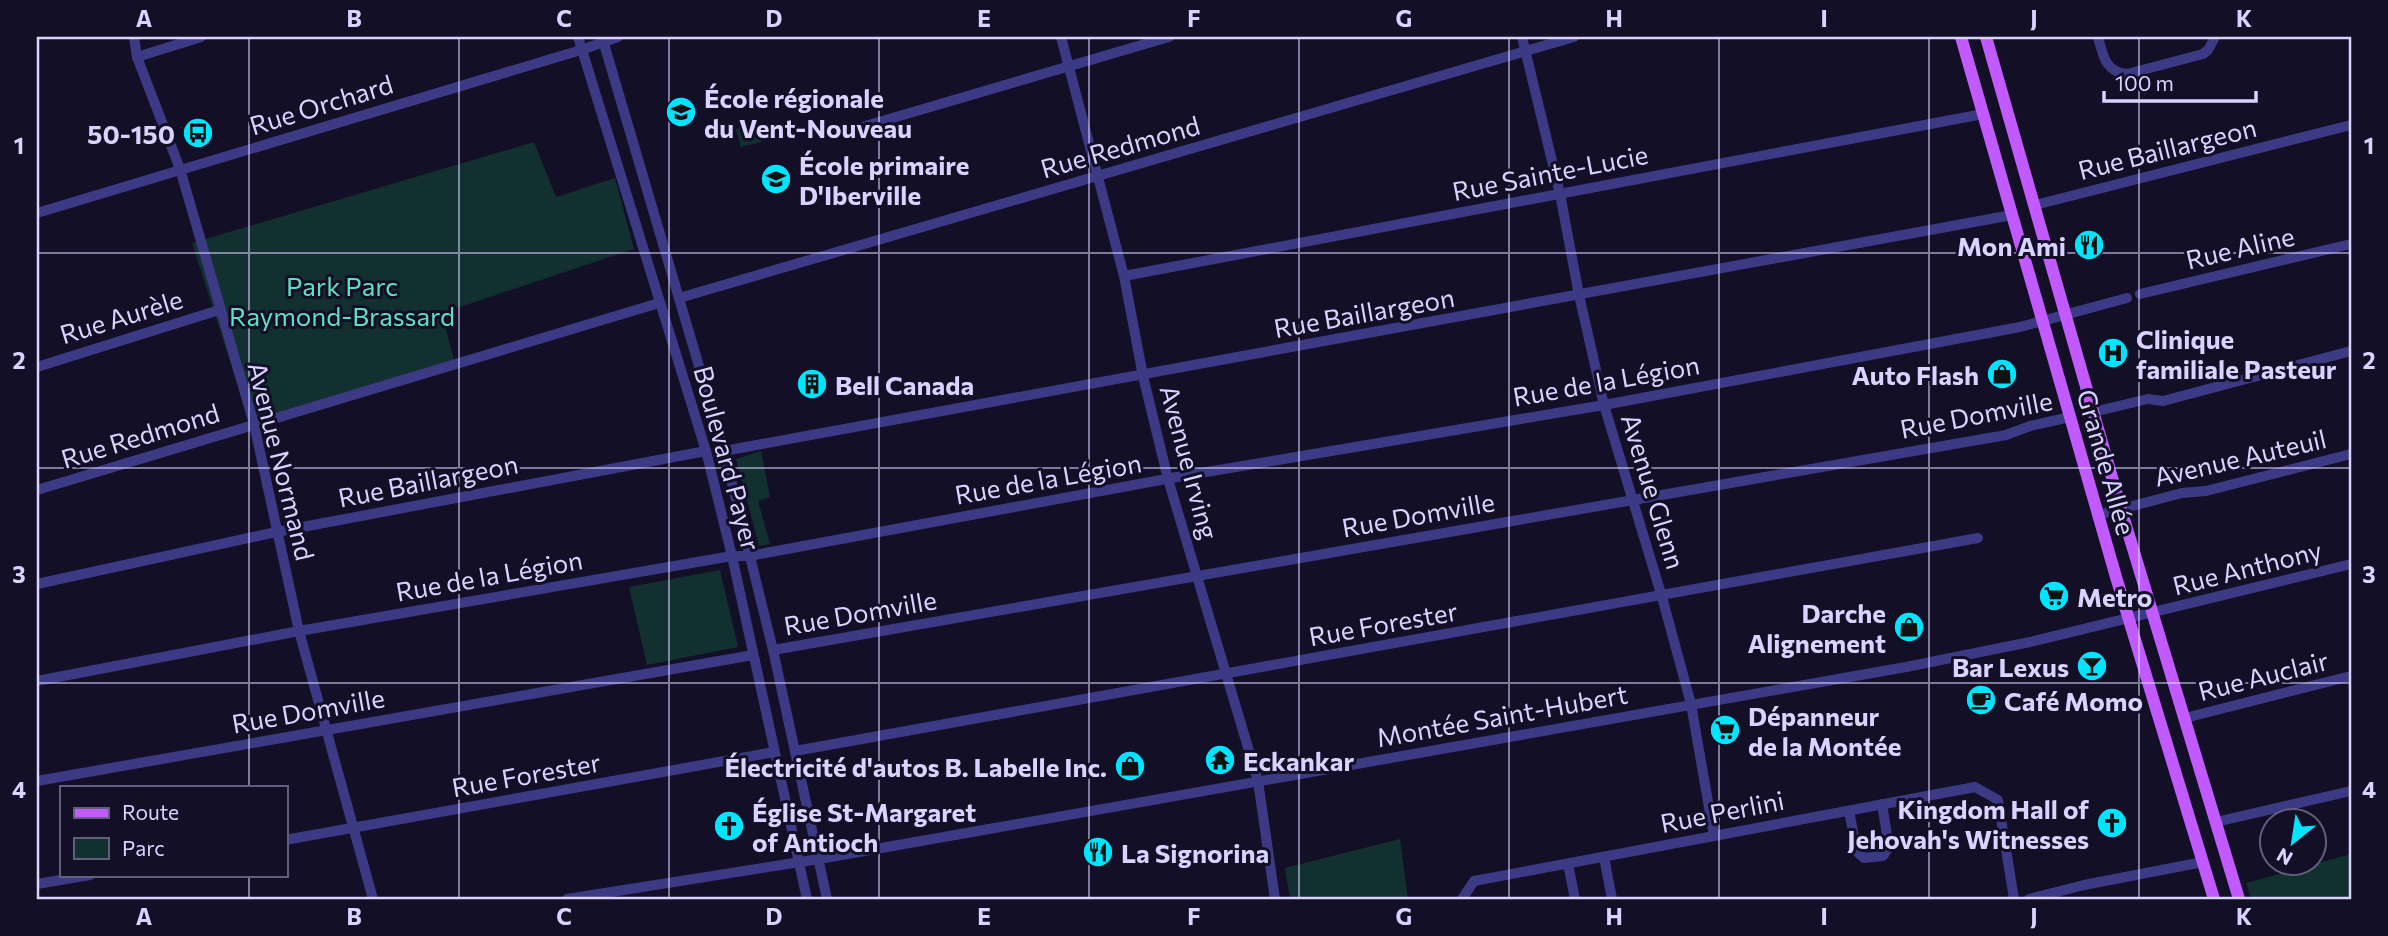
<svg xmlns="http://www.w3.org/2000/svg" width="2388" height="936" font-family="Commissioner,sans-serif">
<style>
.green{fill:#12302f}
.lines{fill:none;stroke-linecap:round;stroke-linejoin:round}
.minor{stroke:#3d3a85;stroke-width:10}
.major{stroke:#c25bff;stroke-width:12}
.grid{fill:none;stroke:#d9d4ff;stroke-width:2;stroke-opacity:0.55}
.labels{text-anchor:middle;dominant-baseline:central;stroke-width:6;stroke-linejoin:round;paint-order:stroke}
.poi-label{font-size:26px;font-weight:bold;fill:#d9d4ff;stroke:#130f26;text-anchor:start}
.street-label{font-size:26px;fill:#d9d4ff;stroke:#130f26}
.park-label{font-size:26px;fill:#5fe0c0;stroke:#130f26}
.neatline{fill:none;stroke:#d9d4ff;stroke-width:2.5}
.grid-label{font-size:23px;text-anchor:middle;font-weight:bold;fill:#d9d4ff}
</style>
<rect width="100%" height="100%" fill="#130f26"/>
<g class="green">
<polygon points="756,123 762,142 741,147 736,129"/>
<polygon points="534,142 556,197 615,178 634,249 442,313 456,368 251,427 192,243"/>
<polygon points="761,451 770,497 758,501 770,544 759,546 736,459"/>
<polygon points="720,570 738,647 647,665 629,587"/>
<polygon points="1400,839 1408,899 1290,899 1285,868"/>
<polygon points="2351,854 2351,899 2251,899 2246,883"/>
</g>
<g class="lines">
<g class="minor">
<polyline points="134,37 137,57 180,169 254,424 299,631 373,899"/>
<polyline points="578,37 706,451 732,556 807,899"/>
<polyline points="602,37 724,451 773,650 827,899"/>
<polyline points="1061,37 1124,276 1143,376 1168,479 1258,781 1275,899"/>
<polyline points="1522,37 1560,194 1579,295 1604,405 1662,597 1691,704 1714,836"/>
<path d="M2098,37C2103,55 2105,72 2127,74L2203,54L2208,50L2215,37"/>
<polyline points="137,57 201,37"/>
<polyline points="855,129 1169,37"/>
<polyline points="2035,205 2351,125"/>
<polyline points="37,213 581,50 618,37"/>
<polyline points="1124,276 1983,114"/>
<polyline points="2140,294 2351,244"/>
<polyline points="679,298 1574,37"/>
<polyline points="37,367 219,310"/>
<polyline points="2093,412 2148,399 2163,401 2351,351"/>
<polyline points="724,451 2012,215"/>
<polyline points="37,490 659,303"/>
<polyline points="2098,515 2182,493 2206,491 2351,454"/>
<polyline points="37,584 276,532 706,451"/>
<polyline points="773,650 2006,435 2030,426 2070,417"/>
<polyline points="37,681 299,631 732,556 749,556 1177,477 1604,405 2020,327 2127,298"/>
<polyline points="2185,718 2351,676"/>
<polyline points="795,751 1978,538"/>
<polyline points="37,781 753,655"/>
<polyline points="1849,811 1857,852 1864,858 1883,856 1889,847 1882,804"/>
<polyline points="2216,822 2351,791"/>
<polyline points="285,840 774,752"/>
<polyline points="1604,857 1612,899"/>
<polyline points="1568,864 1575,899"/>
<polyline points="37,884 90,875"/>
<polyline points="567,899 819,859 1906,667 2030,642 2351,564"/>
<polyline points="1462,899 1474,881 1975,787 1998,800 2014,899"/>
<polyline points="2029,899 2084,885 2203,862"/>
</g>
<g class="major">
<polyline points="1961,37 2116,577 2214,899"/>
<polyline points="1986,37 2121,509 2239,899"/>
</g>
</g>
<path class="grid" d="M249,37V787M459,37V899M669,37V899M879,37V899M1089,37V899M1299,37V899M1509,37V899M1719,37V899M1929,37V899M2139,37V899M37,253H2351M37,468H2351M37,683H2351M249,875V899"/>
<defs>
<g id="school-disc" transform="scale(1.575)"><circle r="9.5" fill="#00e5ff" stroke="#130f26"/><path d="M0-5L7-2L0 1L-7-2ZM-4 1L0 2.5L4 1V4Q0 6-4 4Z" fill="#111"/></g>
<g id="bus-disc" transform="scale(1.575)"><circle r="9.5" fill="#00e5ff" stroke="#130f26"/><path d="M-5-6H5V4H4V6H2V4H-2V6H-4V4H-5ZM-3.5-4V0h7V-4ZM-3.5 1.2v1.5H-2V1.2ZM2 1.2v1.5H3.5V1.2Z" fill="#111"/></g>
<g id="restaurant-disc" transform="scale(1.575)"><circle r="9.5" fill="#00e5ff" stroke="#130f26"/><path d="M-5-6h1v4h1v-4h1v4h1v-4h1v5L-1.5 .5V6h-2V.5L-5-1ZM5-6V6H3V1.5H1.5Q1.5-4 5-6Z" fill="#111"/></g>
<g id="hospital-disc" transform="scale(1.575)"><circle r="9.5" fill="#00e5ff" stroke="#130f26"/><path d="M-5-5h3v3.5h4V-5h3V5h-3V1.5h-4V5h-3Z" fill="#111"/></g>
<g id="shop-disc" transform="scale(1.575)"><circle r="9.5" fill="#00e5ff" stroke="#130f26"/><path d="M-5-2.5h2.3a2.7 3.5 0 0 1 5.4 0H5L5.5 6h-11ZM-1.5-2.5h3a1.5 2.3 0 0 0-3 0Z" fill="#111"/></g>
<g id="building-disc" transform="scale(1.575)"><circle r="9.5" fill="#00e5ff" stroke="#130f26"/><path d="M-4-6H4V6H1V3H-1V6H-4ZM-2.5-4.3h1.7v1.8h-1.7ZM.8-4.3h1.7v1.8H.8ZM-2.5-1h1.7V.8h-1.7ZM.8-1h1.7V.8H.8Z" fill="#111"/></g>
<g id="supermarket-disc" transform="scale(1.575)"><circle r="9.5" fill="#00e5ff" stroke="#130f26"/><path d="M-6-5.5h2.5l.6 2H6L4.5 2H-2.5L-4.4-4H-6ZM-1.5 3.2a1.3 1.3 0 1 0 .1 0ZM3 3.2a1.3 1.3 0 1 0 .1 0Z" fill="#111"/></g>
<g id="bar-disc" transform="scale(1.575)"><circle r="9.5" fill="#00e5ff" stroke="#130f26"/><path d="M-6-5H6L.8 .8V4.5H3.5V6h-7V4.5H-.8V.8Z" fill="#111"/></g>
<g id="cafe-disc" transform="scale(1.575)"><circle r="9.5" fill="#00e5ff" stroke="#130f26"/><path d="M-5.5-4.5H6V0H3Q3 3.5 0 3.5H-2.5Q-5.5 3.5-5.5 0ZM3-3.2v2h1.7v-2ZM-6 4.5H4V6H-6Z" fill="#111"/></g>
<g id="temple-disc" transform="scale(1.575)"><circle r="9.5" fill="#00e5ff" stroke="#130f26"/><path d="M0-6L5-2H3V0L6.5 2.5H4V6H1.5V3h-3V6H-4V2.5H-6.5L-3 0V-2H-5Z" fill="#111"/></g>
<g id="church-disc" transform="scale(1.575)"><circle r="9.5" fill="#00e5ff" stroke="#130f26"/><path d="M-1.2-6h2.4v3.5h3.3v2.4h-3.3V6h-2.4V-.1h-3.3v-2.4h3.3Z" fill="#111"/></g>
</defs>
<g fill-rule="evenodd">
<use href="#school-disc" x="681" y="112"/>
<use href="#bus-disc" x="198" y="133"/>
<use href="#school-disc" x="776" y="179"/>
<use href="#restaurant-disc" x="2089" y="245"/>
<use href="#hospital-disc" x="2113" y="353"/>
<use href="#shop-disc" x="2002" y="374"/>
<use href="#building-disc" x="812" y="384"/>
<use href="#supermarket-disc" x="2054" y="596"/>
<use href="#shop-disc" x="1909" y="627"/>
<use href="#bar-disc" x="2092" y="666"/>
<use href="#cafe-disc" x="1981" y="700"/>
<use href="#supermarket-disc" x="1725" y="730"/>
<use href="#temple-disc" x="1220" y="760"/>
<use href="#shop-disc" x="1130" y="766"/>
<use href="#church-disc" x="2112" y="823"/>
<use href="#church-disc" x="729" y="826"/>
<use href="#restaurant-disc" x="1098" y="852"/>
</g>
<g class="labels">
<g class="poi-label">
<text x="704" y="97">École régionale<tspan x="704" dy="30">du Vent-Nouveau</tspan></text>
<text x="175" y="133" text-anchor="end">50-150</text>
<text x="799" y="164">École primaire<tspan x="799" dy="30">D'Iberville</tspan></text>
<text x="2066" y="245" text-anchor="end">Mon Ami</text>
<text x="2136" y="338">Clinique<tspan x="2136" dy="30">familiale Pasteur</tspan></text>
<text x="1979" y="374" text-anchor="end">Auto Flash</text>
<text x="835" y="384">Bell Canada</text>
<text x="2077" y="596">Metro</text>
<text x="1886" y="612" text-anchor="end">Darche<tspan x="1886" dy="30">Alignement</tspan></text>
<text x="2069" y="666" text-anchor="end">Bar Lexus</text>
<text x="2004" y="700">Café Momo</text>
<text x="1748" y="715">Dépanneur<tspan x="1748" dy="30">de la Montée</tspan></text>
<text x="1243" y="760">Eckankar</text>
<text x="1107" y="766" text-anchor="end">Électricité d'autos B. Labelle Inc.</text>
<text x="2089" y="808" text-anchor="end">Kingdom Hall of<tspan x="2089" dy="30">Jehovah's Witnesses</tspan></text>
<text x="752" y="811">Église St-Margaret<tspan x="752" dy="30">of Antioch</tspan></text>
<text x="1121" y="852">La Signorina</text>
</g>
<g class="street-label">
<text transform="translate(321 104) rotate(-17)">Rue Orchard</text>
<text transform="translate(1120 146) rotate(-16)">Rue Redmond</text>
<text transform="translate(2167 148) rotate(-14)">Rue Baillargeon</text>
<text transform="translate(1550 172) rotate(-11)">Rue Sainte-Lucie</text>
<text transform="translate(2240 247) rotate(-13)">Rue Aline</text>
<text transform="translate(1364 312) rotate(-10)">Rue Baillargeon</text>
<text transform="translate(121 316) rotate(-17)">Rue Aurèle</text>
<text transform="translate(1606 380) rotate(-10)">Rue de la Légion</text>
<text transform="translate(1976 414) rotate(-11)">Rue Domville</text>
<text transform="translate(140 435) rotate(-17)">Rue Redmond</text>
<text transform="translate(2240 457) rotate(-13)">Avenue Auteuil</text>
<text transform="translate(728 458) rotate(75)">Boulevard Payer</text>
<text transform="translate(282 461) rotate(76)">Avenue Normand</text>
<text transform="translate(1190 462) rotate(75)">Avenue Irving</text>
<text transform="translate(2107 462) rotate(74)">Grande Allée</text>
<text transform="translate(1048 478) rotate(-10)">Rue de la Légion</text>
<text transform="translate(428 480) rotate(-11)">Rue Baillargeon</text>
<text transform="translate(1654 491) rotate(73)">Avenue Glenn</text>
<text transform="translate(1418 514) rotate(-10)">Rue Domville</text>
<text transform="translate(2247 567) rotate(-14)">Rue Anthony</text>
<text transform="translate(489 575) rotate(-10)">Rue de la Légion</text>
<text transform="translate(860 612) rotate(-10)">Rue Domville</text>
<text transform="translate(1383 623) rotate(-10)">Rue Forester</text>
<text transform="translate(2263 675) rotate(-14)">Rue Auclair</text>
<text transform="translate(308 710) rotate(-10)">Rue Domville</text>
<text transform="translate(1502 715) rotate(-10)">Montée Saint-Hubert</text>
<text transform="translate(526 774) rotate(-10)">Rue Forester</text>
<text transform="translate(1722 811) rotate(-11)">Rue Perlini</text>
</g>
<g class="park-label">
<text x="342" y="285">Park Parc<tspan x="342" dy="30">Raymond-Brassard</tspan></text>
</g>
</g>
<rect width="2388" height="936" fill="none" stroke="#130f26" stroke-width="77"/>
<rect x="60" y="786" width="228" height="91" fill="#130f26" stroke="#625e7d" stroke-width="2"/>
<rect x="74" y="808" width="35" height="10" fill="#c25bff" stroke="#625e7d" stroke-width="2"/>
<text x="122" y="820" font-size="21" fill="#d9d4ff">Route</text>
<rect x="74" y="838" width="35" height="21" fill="#12302f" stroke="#625e7d" stroke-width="2"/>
<text x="122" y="856" font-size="21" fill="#d9d4ff">Parc</text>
<g transform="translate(2293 842) rotate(210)"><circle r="33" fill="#130f26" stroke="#625e7d" stroke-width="2"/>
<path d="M0-5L12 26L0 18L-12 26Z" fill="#00e5ff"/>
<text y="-10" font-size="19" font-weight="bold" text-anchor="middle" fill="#d9d4ff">N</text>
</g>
<path d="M2104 91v10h152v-10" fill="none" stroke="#d9d4ff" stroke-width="3.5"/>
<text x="2115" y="91" font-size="21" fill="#d9d4ff" stroke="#130f26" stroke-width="5" paint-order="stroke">100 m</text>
<rect x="38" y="38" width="2312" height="860" class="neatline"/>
<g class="grid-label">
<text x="144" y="27">A</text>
<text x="354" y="27">B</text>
<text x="564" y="27">C</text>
<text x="774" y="27">D</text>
<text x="984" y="27">E</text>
<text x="1194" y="27">F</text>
<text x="1404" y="27">G</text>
<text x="1614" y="27">H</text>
<text x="1824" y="27">I</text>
<text x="2034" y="27">J</text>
<text x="2244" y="27">K</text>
<text x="19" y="154">1</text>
<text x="2369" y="154">1</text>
<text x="19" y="369">2</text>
<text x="2369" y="369">2</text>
<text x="19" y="583">3</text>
<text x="2369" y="583">3</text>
<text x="19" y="798">4</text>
<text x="2369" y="798">4</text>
<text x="144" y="925">A</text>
<text x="354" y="925">B</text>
<text x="564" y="925">C</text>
<text x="774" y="925">D</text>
<text x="984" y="925">E</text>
<text x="1194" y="925">F</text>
<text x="1404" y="925">G</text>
<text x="1614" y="925">H</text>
<text x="1824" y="925">I</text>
<text x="2034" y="925">J</text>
<text x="2244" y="925">K</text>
</g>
</svg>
